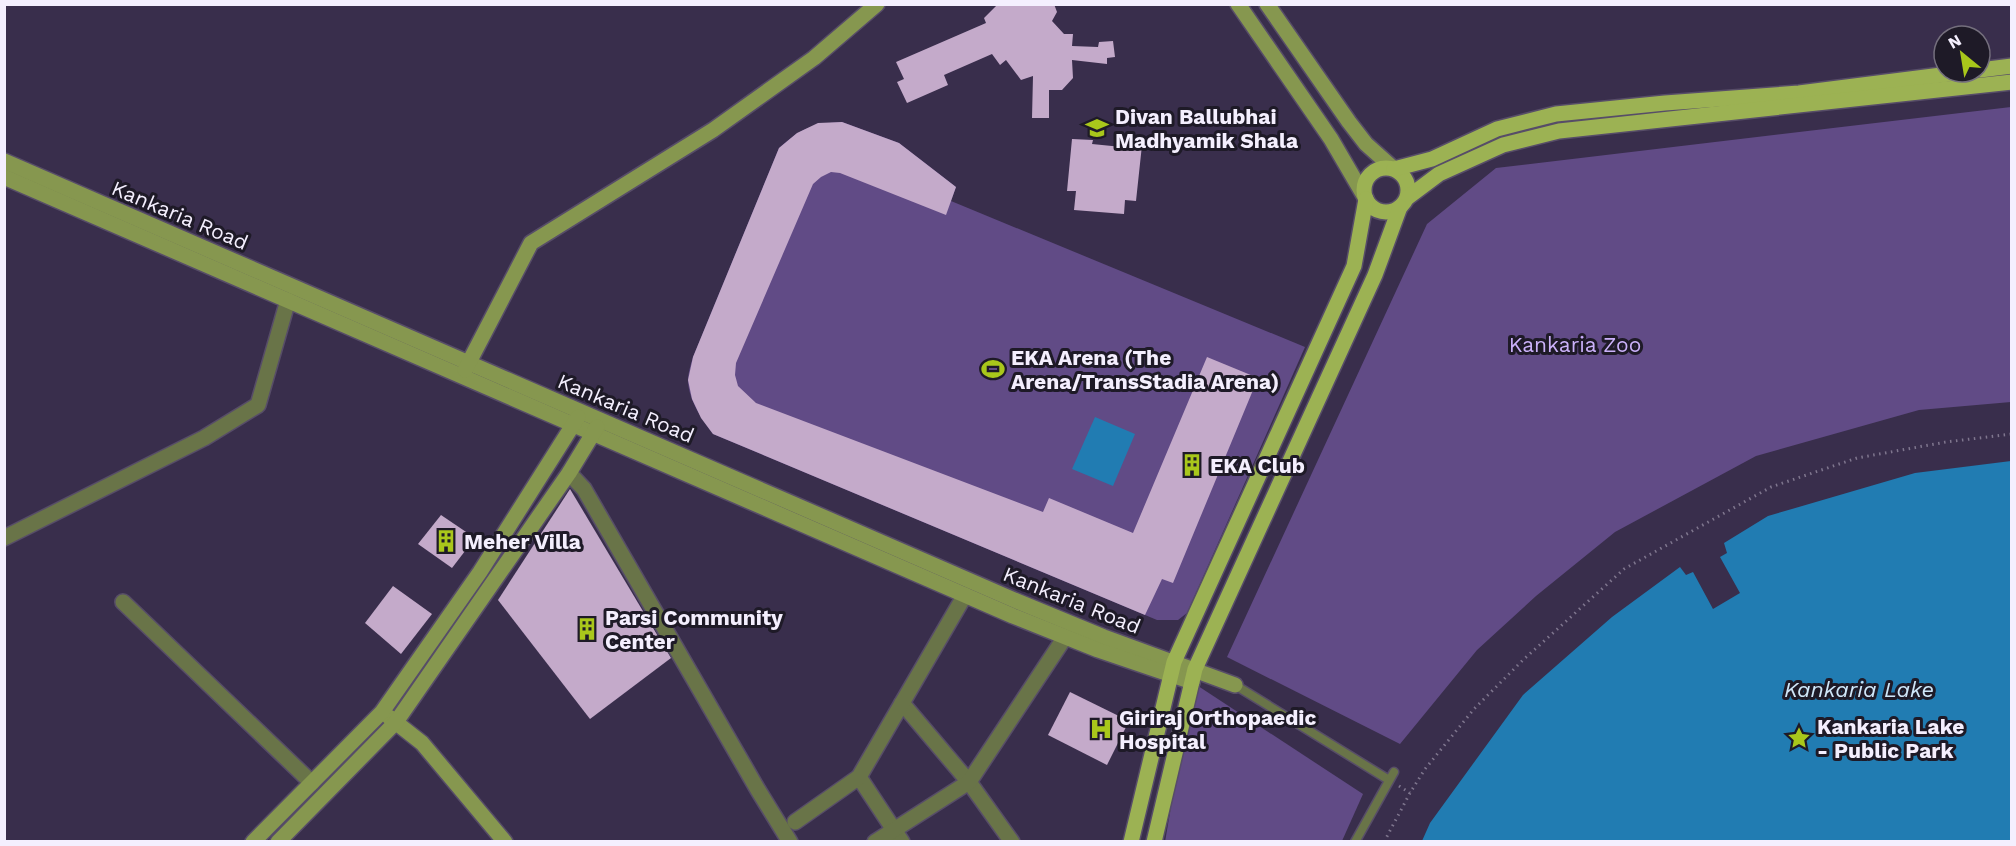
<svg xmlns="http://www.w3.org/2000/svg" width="2016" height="846" font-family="'Work Sans',sans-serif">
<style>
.green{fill:#614b86}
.water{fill:#217cb2}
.building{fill:#c4aaca}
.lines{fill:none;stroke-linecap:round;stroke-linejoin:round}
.lane-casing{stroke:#574d68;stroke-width:11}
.street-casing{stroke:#574d68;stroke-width:18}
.secondary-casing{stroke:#574d68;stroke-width:18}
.primary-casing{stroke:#574d68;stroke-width:18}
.path{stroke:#7f768e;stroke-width:3;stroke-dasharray:1.5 4.5;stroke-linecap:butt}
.lane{stroke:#697448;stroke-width:8}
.street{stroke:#697448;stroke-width:15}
.secondary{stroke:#86974f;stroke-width:15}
.primary{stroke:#9cb253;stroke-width:15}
.labels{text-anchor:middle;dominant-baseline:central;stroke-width:6;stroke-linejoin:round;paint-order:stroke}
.poi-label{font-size:21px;font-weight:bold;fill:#f4effe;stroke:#1e1a27;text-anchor:start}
.street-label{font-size:21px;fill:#f4effe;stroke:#1e1a27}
.park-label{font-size:21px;fill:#cbb1fa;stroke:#1e1a27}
.water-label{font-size:22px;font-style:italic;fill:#cfe7f9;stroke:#1e1a27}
</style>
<rect width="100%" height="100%" fill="#392e4c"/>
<g class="green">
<polygon points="2011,107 2011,402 1919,410 1756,456 1615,532 1536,596 1477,650 1400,744 1227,657 1427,224 1496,168"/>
<path d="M842,122L899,143L956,187L951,201L1305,347L1187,613L1178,620H1157L713,434C702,419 689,401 688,381C688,373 691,364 693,357L779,148C802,128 811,124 842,122Z"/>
<polygon points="1192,682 1363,794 1342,841 1165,842"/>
</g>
<g class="water">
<polygon points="1095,417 1135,434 1113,486 1072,469"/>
<polygon points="2011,461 2011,841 1422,841 1430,823 1523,695 1612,617 1680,567 1686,575 1693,572 1713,609 1740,593 1720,557 1727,553 1724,543 1768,516 1915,473"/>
</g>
<g class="building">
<polygon points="998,4 1054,4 1057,12 1052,21 1064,34 1073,34 1072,46 1098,47 1099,42 1113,41 1115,57 1107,58 1107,64 1072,60 1073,78 1062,90 1049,90 1049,118 1032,118 1033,76 1021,80 1006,60 1000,65 992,54 944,75 948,85 907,103 897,82 904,79 896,62 986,23 984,18"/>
<polygon points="842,122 899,143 956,187 946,215 840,173 831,172 821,177 813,184 736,363 735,375 738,386 756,403 1043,512 1049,498 1133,533 1207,357 1258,378 1173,583 1162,579 1145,615 713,434 701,418 692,399 688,380 693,357 779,148 797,133 818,123"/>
<polygon points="1072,139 1093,140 1092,144 1122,147 1123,144 1142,145 1136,201 1125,200 1124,214 1074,210 1076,191 1067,191"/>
<polygon points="570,489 671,658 590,719 498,600"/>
<polygon points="441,515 475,538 452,568 418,544"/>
<polygon points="393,586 432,614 401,654 365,623"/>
<polygon points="1070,692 1129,721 1107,765 1048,735"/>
</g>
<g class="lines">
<g class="lane-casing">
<g id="lane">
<polyline points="1235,685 1389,780"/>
<polyline points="1355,842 1394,772"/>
</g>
</g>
<g class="street-casing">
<g id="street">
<polyline points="569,473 584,489 758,790 790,842"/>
<polyline points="4,538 204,438 258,405 288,300"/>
<polyline points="123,602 312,783"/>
<polyline points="902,703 969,782 1012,842"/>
<polyline points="859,777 902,842"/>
<polyline points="795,822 859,777 965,595"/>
<polyline points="875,842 969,782 1065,637"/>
</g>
</g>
<g class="secondary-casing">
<g id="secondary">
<polyline points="1238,4 1331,139 1366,199"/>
<polyline points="1267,4 1349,122 1366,144 1394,169"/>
<polyline points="4,161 1019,602 1104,637 1235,685"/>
<polyline points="4,177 1013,616 1098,650 1192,682"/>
<polyline points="465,370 531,243 713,130 814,58 877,4"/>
<polyline points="389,717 422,743 505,842"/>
<polyline points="253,842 382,712 480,572 578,417"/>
<polyline points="278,842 396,722 569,473 597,427"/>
</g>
</g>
<g class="primary-casing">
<g id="primary">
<polyline points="1980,70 2012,66"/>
<circle cx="1386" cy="190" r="22"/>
<polyline points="1394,169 1432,159 1497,129 1556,114 1665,103 1799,93 1965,72"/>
<polyline points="1407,198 1439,174 1503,145 1559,131 2012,82"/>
<polyline points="1131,842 1174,662 1354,266 1366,199"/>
<polyline points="1154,842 1195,669 1375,275 1400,207"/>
</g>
</g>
<g class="path">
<polyline points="1399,786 1410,793"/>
<polyline points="1384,842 1410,793 1425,769 1474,709 1523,660 1624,569 1771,487 1857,458 1946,442 2012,434"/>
</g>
<use href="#lane" class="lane"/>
<use href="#street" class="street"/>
<use href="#secondary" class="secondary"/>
<use href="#primary" class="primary"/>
</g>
<defs>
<g id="school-bare" transform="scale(1.8)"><path d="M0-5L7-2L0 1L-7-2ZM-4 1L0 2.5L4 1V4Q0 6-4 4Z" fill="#a9c71b" stroke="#1e1a27" stroke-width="2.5" paint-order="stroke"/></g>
<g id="stadium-bare" transform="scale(1.8)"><path d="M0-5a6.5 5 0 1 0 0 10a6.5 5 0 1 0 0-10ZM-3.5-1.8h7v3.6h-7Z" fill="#a9c71b" stroke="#1e1a27" stroke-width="2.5" paint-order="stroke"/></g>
<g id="building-bare" transform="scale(1.8)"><path d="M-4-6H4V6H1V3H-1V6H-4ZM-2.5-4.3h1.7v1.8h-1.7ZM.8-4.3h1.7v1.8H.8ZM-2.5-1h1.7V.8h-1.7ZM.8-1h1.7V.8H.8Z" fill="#a9c71b" stroke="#1e1a27" stroke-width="2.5" paint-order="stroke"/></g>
<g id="hospital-bare" transform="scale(1.8)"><path d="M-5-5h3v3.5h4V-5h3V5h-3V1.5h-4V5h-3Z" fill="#a9c71b" stroke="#1e1a27" stroke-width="2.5" paint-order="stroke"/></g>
<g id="sight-bare" transform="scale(1.8)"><path d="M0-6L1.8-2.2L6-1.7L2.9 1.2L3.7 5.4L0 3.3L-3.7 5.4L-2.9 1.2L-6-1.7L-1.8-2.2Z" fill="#a9c71b" stroke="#1e1a27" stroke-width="2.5" paint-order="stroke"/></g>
</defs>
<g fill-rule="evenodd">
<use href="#school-bare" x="1097" y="128"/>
<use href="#stadium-bare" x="993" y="369"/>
<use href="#building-bare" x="1192" y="465"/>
<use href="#building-bare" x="446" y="541"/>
<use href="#building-bare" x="587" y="629"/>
<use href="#hospital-bare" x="1101" y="729"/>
<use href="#sight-bare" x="1799" y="738"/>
</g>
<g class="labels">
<g class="poi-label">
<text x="1115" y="116">Divan Ballubhai<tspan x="1115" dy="24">Madhyamik Shala</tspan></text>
<text x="1011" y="357">EKA Arena (The<tspan x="1011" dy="24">Arena/TransStadia Arena)</tspan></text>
<text x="1210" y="465">EKA Club</text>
<text x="464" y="541">Meher Villa</text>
<text x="605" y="617">Parsi Community<tspan x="605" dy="24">Center</tspan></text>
<text x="1119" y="717">Giriraj Orthopaedic<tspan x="1119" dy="24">Hospital</tspan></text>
<text x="1817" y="726">Kankaria Lake<tspan x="1817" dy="24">- Public Park</tspan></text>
</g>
<g class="street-label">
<text transform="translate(180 215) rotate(23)">Kankaria Road</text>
<text transform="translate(626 408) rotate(23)">Kankaria Road</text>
<text transform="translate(1072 600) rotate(22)">Kankaria Road</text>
</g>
<g class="park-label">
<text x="1575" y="344">Kankaria Zoo</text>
</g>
<g class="water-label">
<text x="1859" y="689">Kankaria Lake</text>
</g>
</g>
<rect width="2016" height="846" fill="none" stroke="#f4effe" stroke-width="12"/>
<g transform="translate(1962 54) rotate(330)"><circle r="28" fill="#1e1a27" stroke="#746f7d" stroke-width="1.5"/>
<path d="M0-4.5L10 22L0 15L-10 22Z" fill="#a9c71b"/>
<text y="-9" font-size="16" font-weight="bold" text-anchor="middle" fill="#f4effe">N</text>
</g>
</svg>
